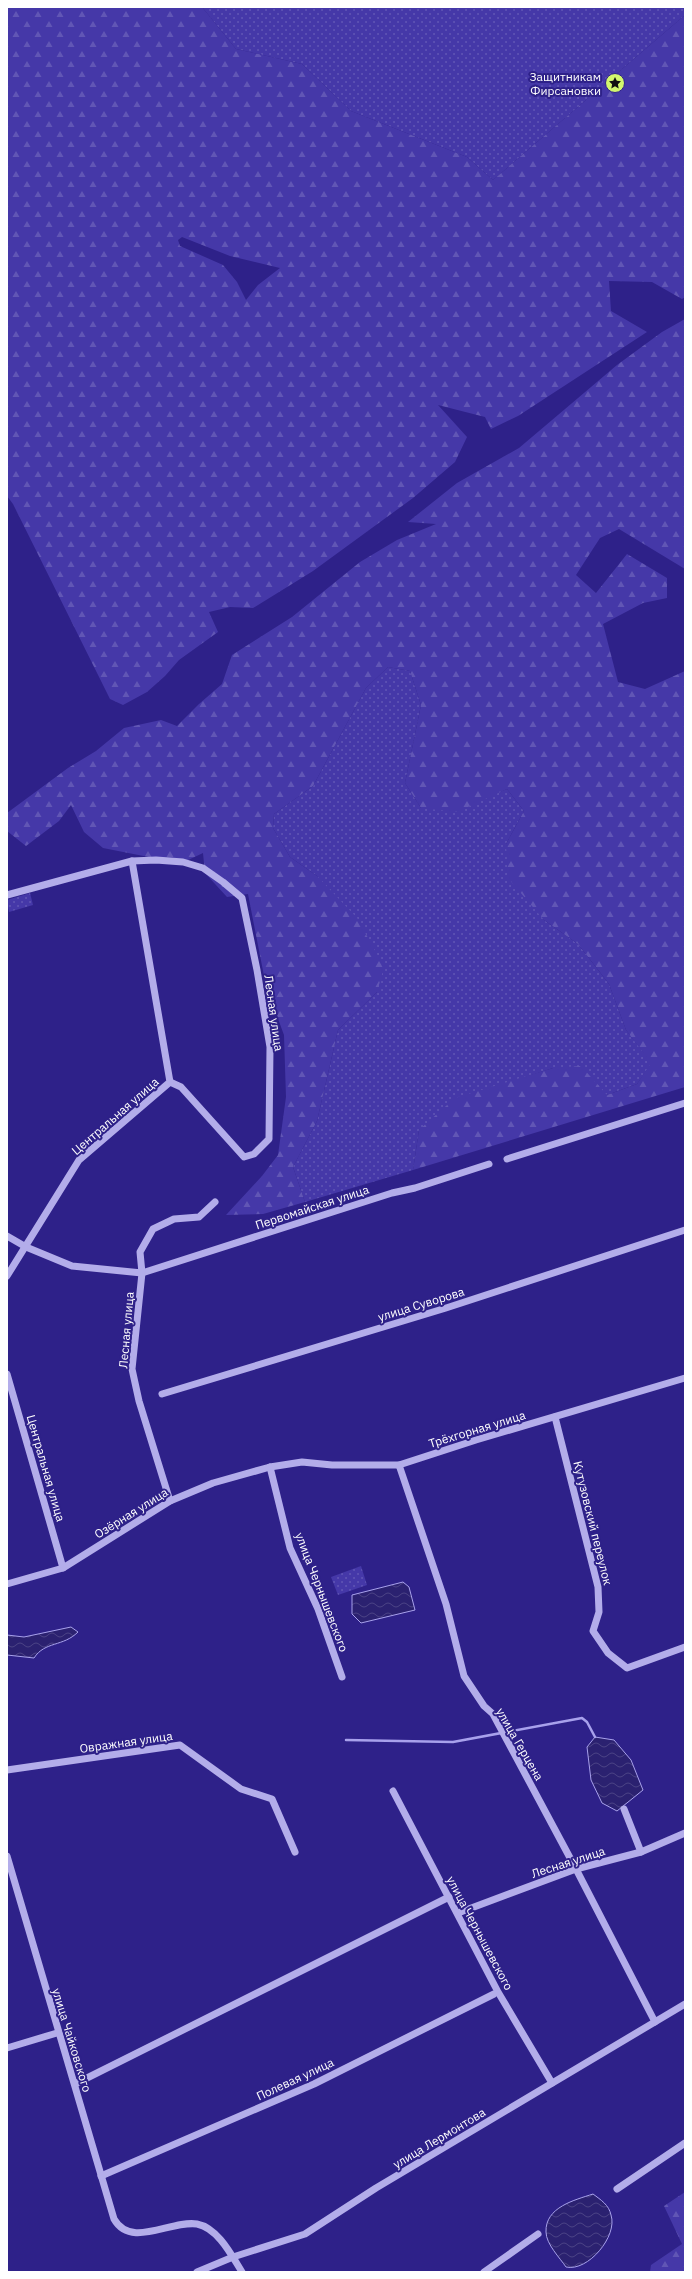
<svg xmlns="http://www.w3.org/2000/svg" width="692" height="2279" font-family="'IBM Plex Sans',sans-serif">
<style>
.green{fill:url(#green-dots)}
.forest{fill:url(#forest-firs);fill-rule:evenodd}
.water{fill:url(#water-waves);stroke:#a8a1ec}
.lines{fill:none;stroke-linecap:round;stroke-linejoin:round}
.stream{stroke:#a8a1ec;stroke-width:2.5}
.minor{stroke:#b3adea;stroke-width:7}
.labels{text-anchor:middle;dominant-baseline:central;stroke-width:4;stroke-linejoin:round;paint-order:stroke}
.poi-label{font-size:12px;fill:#fff;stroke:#2e2189;text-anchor:end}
.street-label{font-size:12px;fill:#fff;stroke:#2e2189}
</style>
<defs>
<pattern id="green-dots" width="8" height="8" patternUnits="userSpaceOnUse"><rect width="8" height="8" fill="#4538a8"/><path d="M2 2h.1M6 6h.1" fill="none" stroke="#6156b5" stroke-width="1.8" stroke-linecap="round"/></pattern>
<pattern id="forest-firs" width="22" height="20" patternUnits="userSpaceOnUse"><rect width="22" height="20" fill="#4538a8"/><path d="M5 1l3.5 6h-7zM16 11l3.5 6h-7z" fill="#6156b5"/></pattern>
<pattern id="water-waves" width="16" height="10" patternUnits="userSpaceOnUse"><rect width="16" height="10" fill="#2b2170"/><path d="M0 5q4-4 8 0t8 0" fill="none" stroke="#4b4285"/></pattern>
</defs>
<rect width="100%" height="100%" fill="#2e2189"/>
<g class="green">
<polygon points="202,7 685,7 685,15 493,180 467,157 351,111 302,64 236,49"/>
<polygon points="388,667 410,671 421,705 405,783 421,808 487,797 507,789 524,811 506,844 544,920 578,944 609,984 626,1030 652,1063 637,1084 607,1095 553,1068 507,1083 419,1130 413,1170 305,1202 293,1167 317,1121 338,1030 377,992 317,876 290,857 273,828 274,814 313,786 366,688"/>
<polygon points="30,893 33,905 9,912 7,900"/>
<polygon points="361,1566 367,1585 338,1595 331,1577"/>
</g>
<g class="forest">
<path d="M7,7H202L236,49L302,64L351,111L467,157L493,180L685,15V297L682,299L652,282L609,281L611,311L647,332L518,416L491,429L485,417L438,405L467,437L455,462L413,498L313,571L253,608L230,607L209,612L218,632L179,660L165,676L147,692L123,705L110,699L13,504L7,496ZM182,237L230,256L280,268L258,285L246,300L237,282L223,265L180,246L178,240Z"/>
<polygon points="685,319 685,569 619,529 600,538 576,575 596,593 627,554 667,578 667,598 643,603 603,624 618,682 645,689 685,671 685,1087 413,1170 419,1130 455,1098 553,1068 581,1066 607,1095 637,1084 651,1063 626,1030 609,984 578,944 544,920 508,878 506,844 524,811 507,789 457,812 421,808 405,783 421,705 410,671 388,667 366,688 313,786 274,814 273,828 290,857 317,876 357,918 384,967 377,992 338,1030 317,1121 293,1167 305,1202 263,1214 226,1215 262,1176 278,1155 286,1097 284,1035 266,986 248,894 227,897 205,873 203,853 186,861 169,861 103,848 84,832 71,805 59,821 26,846 7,831 7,813 68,768 96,751 124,728 161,720 177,726 199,704 222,684 232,655 292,617 360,562 397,540 436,524 408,522 457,483 519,448 617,365 662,332"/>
<polygon points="685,2192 685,2272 650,2272 651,2265 682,2244 664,2206"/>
</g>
<g class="water">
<polygon points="403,1582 409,1587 415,1610 361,1623 352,1614 352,1595"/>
<path d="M71,1627L78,1632C63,1647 45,1641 34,1658L7,1655V1635L24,1637Z"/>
<polygon points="595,1737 614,1740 631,1760 643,1790 617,1811 602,1803 591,1780 587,1747"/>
<path d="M593,2194C601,2200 609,2205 611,2215C618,2236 588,2272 566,2267C560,2258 546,2244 546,2232C545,2207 575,2200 593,2194Z"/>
</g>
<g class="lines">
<polyline class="stream" points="346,1740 453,1742 582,1718 587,1722 595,1737"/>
<g class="minor">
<polyline points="7,895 132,861 156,860 183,862 203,868 223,882 242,898 257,970 270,1047 269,1139 254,1154 244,1157 181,1087 170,1082"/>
<polyline points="507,1159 685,1103"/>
<polyline points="7,1236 26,1247 72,1266 142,1273 392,1193 415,1188 489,1164"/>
<polyline points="7,1276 79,1160 170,1082 132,861"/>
<polyline points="7,1374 63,1568"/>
<polyline points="162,1394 446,1308 685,1230"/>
<polyline points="555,1417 598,1587 599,1612 593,1631 608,1653 627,1668 685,1647"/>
<polyline points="399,1465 446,1604 464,1676 484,1706 493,1714 576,1869 655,2022"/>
<polyline points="270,1467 290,1548 318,1609 342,1677"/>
<polyline points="170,1501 139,1401 132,1369 142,1273 140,1252 153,1229 174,1219 199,1217 215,1202"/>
<polyline points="7,1584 63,1568 170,1501 213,1483 270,1467 302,1462 332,1465 399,1465 476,1440 685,1378"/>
<polyline points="7,1770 180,1745 241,1789 272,1799 295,1852"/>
<polyline points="393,1791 498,1992 552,2083"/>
<polyline points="624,1809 641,1852"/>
<path d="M7,1856C42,1977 78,2098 114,2219C131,2249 170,2220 197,2224C218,2228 232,2256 242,2272"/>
<polyline points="458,1913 576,1869 641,1852 685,1833"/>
<polyline points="7,2048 57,2033"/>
<polyline points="75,2084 449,1897"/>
<polyline points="101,2176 314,2084 494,1994"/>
<polyline points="617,2189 685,2143"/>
<polyline points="197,2272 233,2257 305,2234 376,2188 685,2004"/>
<polyline points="484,2272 538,2234"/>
</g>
</g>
<defs>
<g id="sight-disc" transform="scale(1)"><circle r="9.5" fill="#d2f76e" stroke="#2e2189"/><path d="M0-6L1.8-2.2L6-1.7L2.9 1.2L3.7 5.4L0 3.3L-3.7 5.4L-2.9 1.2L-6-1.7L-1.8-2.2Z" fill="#111"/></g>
</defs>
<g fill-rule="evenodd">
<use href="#sight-disc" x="615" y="83"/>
</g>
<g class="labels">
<g class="poi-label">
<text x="601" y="76">Защитникам<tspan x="601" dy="14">Фирсановки</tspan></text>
</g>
<g class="street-label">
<text transform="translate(274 1013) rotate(82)">Лесная улица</text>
<text transform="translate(115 1116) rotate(-41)">Центральная улица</text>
<text transform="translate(312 1207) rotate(-18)">Первомайская улица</text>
<text transform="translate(421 1304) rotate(-17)">улица Суворова</text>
<text transform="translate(126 1330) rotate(-85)">Лесная улица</text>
<text transform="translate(477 1429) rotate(-17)">Трёхгорная улица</text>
<text transform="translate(46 1468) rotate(74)">Центральная улица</text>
<text transform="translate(131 1513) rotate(-32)">Озёрная улица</text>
<text transform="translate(593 1523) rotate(76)">Кутузовский переулок</text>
<text transform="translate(322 1592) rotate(69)">улица Чернышевского</text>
<text transform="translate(126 1742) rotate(-8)">Овражная улица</text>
<text transform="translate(520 1744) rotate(60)">улица Герцена</text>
<text transform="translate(568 1862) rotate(-18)">Лесная улица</text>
<text transform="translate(480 1933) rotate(62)">улица Чернышевского</text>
<text transform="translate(72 2040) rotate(73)">улица Чайковского</text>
<text transform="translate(295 2079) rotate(-25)">Полевая улица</text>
<text transform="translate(439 2138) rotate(-31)">улица Лермонтова</text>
</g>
</g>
<rect width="692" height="2279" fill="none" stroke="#ffffff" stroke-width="16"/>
</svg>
